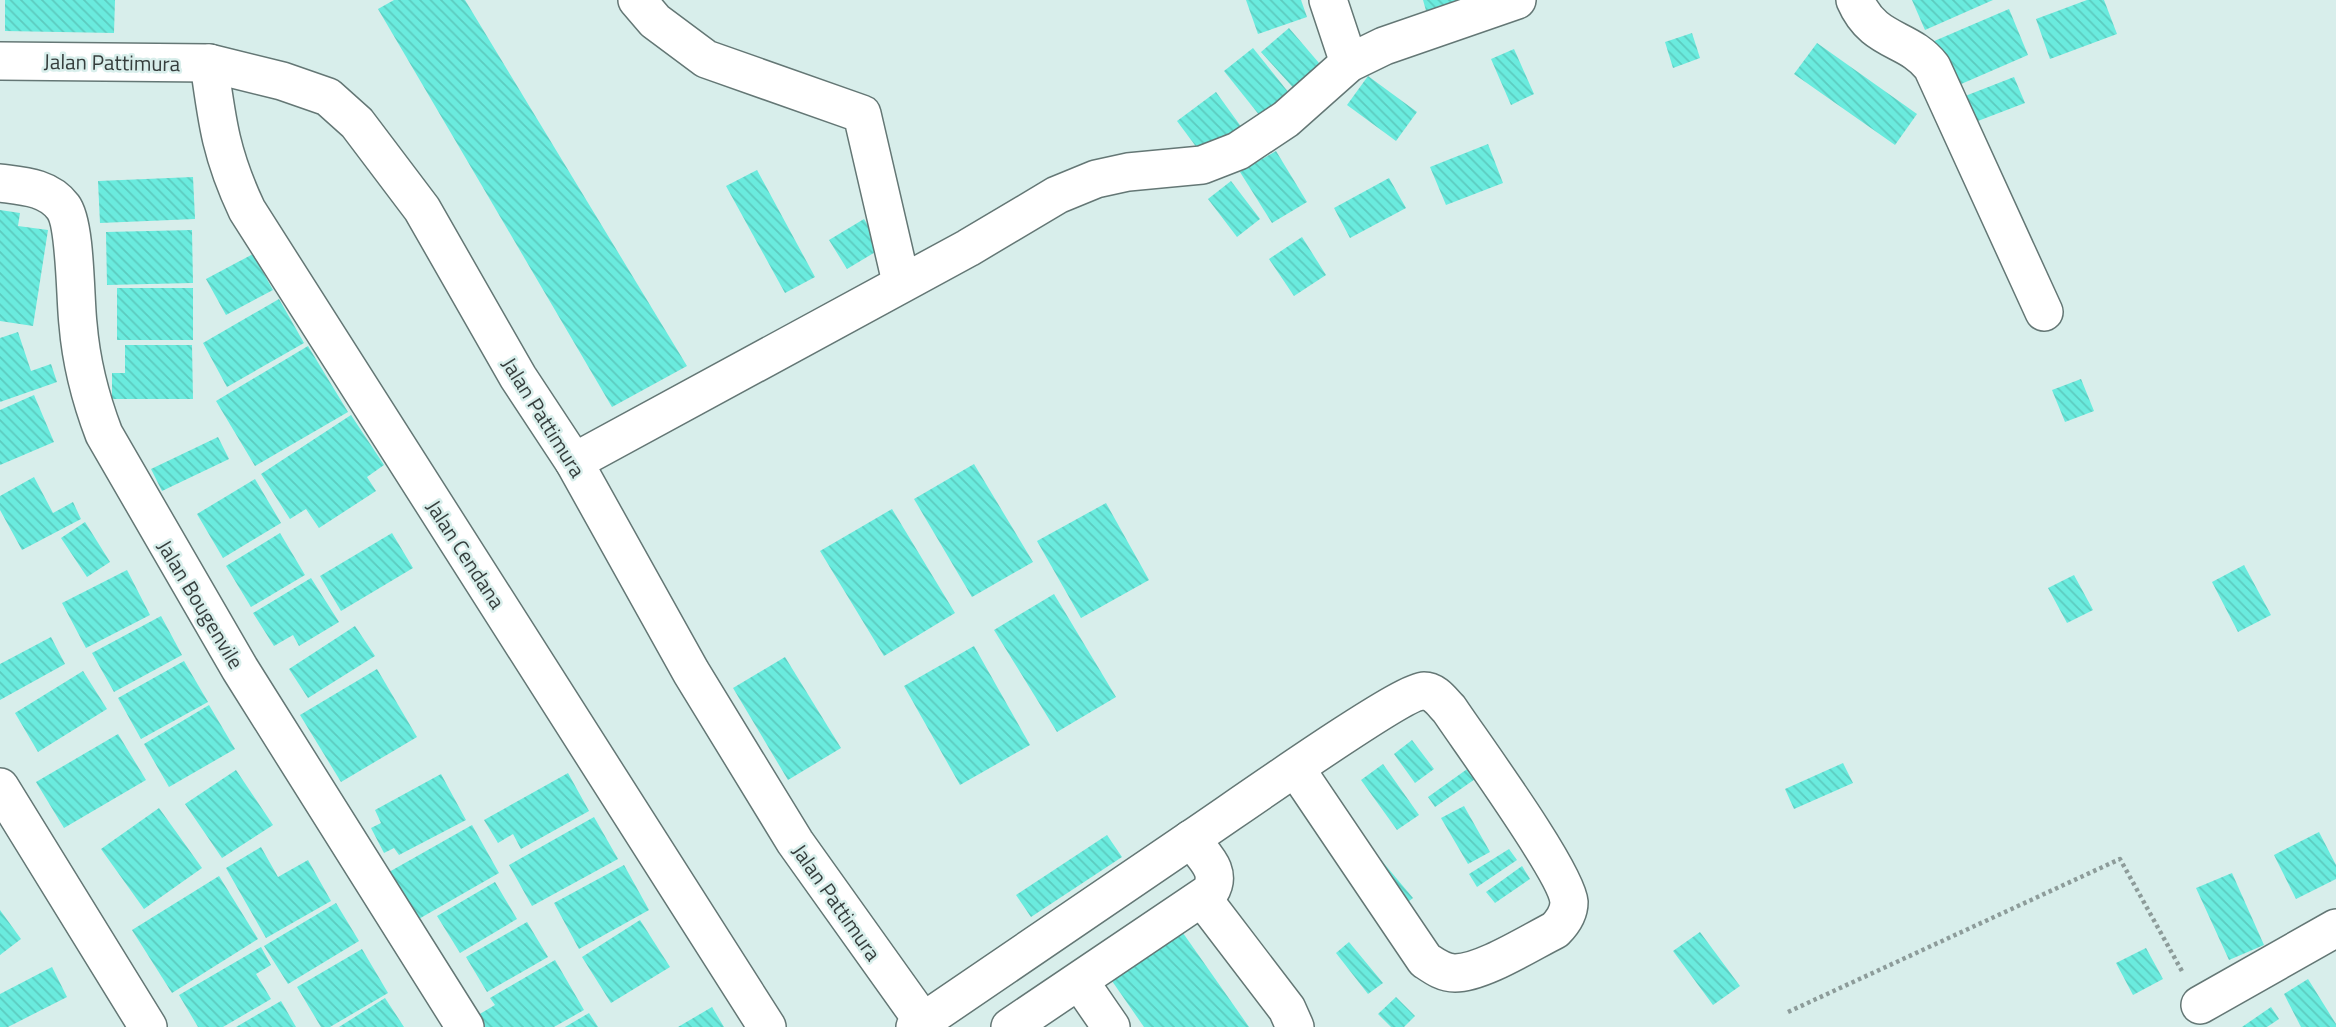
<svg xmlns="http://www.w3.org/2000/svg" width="2336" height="1027" font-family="'Titillium Web',sans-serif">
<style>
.building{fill:url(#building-back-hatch)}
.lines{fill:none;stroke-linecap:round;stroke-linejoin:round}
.minor-casing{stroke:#647775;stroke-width:40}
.path{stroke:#8d9c9a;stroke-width:4.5;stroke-dasharray:3.5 3.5;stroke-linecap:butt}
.minor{stroke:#fff;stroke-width:37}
.labels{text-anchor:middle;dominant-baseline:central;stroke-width:5;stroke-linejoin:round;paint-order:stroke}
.street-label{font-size:21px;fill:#363e3d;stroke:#d8eeeb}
</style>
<defs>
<pattern id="building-back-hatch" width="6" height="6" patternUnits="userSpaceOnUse" patternTransform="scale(1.75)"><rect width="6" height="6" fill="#6aebde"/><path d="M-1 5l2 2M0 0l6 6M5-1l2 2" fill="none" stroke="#5ccbbf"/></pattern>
</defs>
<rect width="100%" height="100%" fill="#d8eeeb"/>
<g class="building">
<polygon points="5,0 115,0 114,33 5,31"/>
<polygon points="394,0 465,0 687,366 612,407 378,9"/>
<polygon points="1246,0 1301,0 1307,17 1258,34"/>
<polygon points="1423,0 1467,0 1427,14"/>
<polygon points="1912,0 1993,0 1925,30"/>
<polygon points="2087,0 2104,0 2117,34 2050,59 2036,19"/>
<polygon points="2009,9 2028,55 1952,88 1932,42"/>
<polygon points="1289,28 1325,70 1298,93 1261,52"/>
<polygon points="1692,33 1700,58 1673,68 1665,42"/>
<polygon points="1817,43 1917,114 1895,145 1794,74"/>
<polygon points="1253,48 1289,93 1260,116 1224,71"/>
<polygon points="1514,49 1534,94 1511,105 1491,59"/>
<polygon points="1368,76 1417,112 1396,141 1347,105"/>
<polygon points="2014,77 2025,103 1970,124 1960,98"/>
<polygon points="1216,92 1242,128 1203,156 1177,121"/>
<polygon points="1488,144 1503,183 1446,205 1430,167"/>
<polygon points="1276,151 1307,202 1272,223 1240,172"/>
<polygon points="757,170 815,277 785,293 726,186"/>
<polygon points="193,177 195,219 100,223 98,181"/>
<polygon points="1389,178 1406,208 1350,238 1334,208"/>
<polygon points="1231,181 1260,219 1237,237 1208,199"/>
<polygon points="0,210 20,213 18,226 48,230 33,326 0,321"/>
<polygon points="864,219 882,248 847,269 829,240"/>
<polygon points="192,230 193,283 107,285 106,232"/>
<polygon points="1302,237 1326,275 1294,296 1269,259"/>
<polygon points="253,254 273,290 226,315 206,279"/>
<rect x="117" y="288" width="76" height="52"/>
<polygon points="279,299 304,343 227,387 203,343"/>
<polygon points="18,332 31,371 51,364 57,382 0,402 0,338"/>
<polygon points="125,345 192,345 193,399 112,399 112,373 125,373"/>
<polygon points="308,346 348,412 255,466 216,401"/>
<polygon points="2081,379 2094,411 2065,422 2052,390"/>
<polygon points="34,395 54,442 0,465 0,410"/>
<polygon points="351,415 384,465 367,477 376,491 319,528 306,509 290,519 261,474"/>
<polygon points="218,437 229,459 162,491 151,469"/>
<polygon points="974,464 1033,562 972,597 914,499"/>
<polygon points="34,477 53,513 73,502 81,519 22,550 0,510 0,496"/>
<polygon points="255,479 281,523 223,558 197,514"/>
<polygon points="1106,503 1149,580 1081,618 1037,541"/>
<polygon points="892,509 955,613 884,656 820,551"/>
<polygon points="85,522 110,562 87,577 61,538"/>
<polygon points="280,533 305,575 251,607 226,566"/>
<polygon points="392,533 413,568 341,611 320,576"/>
<polygon points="2244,565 2271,615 2238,632 2212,582"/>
<polygon points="127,570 150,615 86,648 62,603"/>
<polygon points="2074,575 2093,610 2067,623 2048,588"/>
<polygon points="311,578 339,622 299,646 293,635 274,646 253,613"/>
<polygon points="1054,594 1116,697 1057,732 994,630"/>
<polygon points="161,616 182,655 114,692 92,653"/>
<polygon points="355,626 375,656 308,698 289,669"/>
<polygon points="51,637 65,664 0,700 0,664"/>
<polygon points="974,646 1030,745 960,785 904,686"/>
<polygon points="785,657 841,748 788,780 733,688"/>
<polygon points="184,661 208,702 141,739 118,698"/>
<polygon points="377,669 417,737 341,782 300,715"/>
<polygon points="83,671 107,709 38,752 15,713"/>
<polygon points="209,705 235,749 169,787 144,744"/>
<polygon points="118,734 146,780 64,828 36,782"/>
<polygon points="1412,740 1434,769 1415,783 1394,754"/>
<polygon points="1843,763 1853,783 1794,809 1785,789"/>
<polygon points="1383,764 1419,815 1397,830 1361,780"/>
<polygon points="1470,767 1478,777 1435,807 1428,797"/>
<polygon points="236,770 273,825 222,858 185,804"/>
<polygon points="568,773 589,811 521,849 513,834 498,843 484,820"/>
<polygon points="441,774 466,820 399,855 394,848 384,853 371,828 381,823 375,810"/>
<polygon points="1464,806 1490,852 1468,864 1441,818"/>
<polygon points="159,808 202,868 144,909 101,849"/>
<polygon points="594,817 618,859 532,906 509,865"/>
<polygon points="472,825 499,873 417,920 389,872"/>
<polygon points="2319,832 2336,865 2336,879 2296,899 2274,855"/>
<polygon points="1107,835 1122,857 1031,917 1016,895"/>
<polygon points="261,847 278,877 308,860 331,901 266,938 226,868"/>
<polygon points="1509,849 1517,860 1477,887 1469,874"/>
<polygon points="1381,860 1413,898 1403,906 1371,868"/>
<polygon points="624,865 649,910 579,949 554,903"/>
<polygon points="1522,866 1530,879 1495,903 1486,892"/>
<polygon points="2232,873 2264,945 2229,960 2196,888"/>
<polygon points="219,876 258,939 172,993 132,930"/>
<polygon points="495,882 517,919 460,953 437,916"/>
<polygon points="336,903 359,941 288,984 264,946"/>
<polygon points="0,910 21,939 0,955"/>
<polygon points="640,920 670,967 611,1003 582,957"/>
<polygon points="527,922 548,957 487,992 466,957"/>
<polygon points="1700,932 1740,986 1713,1005 1673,951"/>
<polygon points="1183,933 1249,1027 1144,1027 1112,981"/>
<polygon points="1349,942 1383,983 1368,994 1336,953"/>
<polygon points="261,947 271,965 256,974 271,999 223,1027 198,1027 179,995"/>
<polygon points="2146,948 2163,979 2133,995 2116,963"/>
<polygon points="362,949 388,993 330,1027 321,1027 297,987"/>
<polygon points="555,960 584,1010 554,1027 485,1027 478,1015 495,1005 490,998"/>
<polygon points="52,967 67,997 8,1027 0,1027 0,994"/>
<polygon points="2308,979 2336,1024 2336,1027 2301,1027 2284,994"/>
<polygon points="1396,997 1415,1016 1404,1027 1391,1027 1378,1014"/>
<polygon points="385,998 404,1027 339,1027"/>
<polygon points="281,1001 296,1027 236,1027"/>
<polygon points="712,1007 724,1027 678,1027"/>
<polygon points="2271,1007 2279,1019 2267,1027 2242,1027"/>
<polygon points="589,1013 598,1027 565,1027"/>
</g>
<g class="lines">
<g class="minor-casing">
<g id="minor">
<polyline points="637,0 655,21 706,59 862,114 901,282"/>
<polyline points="1328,0 1349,63"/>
<path d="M1855,0C1874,44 1908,36 1932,67L2044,312"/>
<polyline points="0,61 209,63 282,81 328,97 357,123 422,209 518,377 574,462 691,672 795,842 927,1027"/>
<path d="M209,63C217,122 221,155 247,210L767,1027"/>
<path d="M0,183C23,186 48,187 63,207C76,224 75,300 78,324C81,361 91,400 104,434L240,669L465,1027"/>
<polyline points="574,462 968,248 1057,195 1096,179 1128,172 1202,165 1238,151 1286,119 1349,63 1384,46 1517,0"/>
<polyline points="0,787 148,1027"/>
<path d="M1191,839C1223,818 1401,691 1424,691C1435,691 1442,702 1449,709C1471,742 1567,873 1569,902C1569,913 1562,923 1555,930C1529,943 1482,973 1455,973C1443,973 1434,966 1425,960L1296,769"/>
<polyline points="1203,899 1287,1009 1295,1027"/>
<polyline points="1080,982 1111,1027"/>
<polyline points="2200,1005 2336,928"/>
<path d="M915,1027L1191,839C1204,857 1223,871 1210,892L1010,1027"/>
</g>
</g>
<polyline class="path" points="1788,1012 2120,859 2183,973"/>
<use href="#minor" class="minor"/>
</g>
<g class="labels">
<g class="street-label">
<text transform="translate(112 62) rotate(1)">Jalan Pattimura</text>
<text transform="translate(544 417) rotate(58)">Jalan Pattimura</text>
<text transform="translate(466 554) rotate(57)">Jalan Cendana</text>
<text transform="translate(201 604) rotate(59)">Jalan Bougenvile</text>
<text transform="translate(837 902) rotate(55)">Jalan Pattimura</text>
</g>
</g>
</svg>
